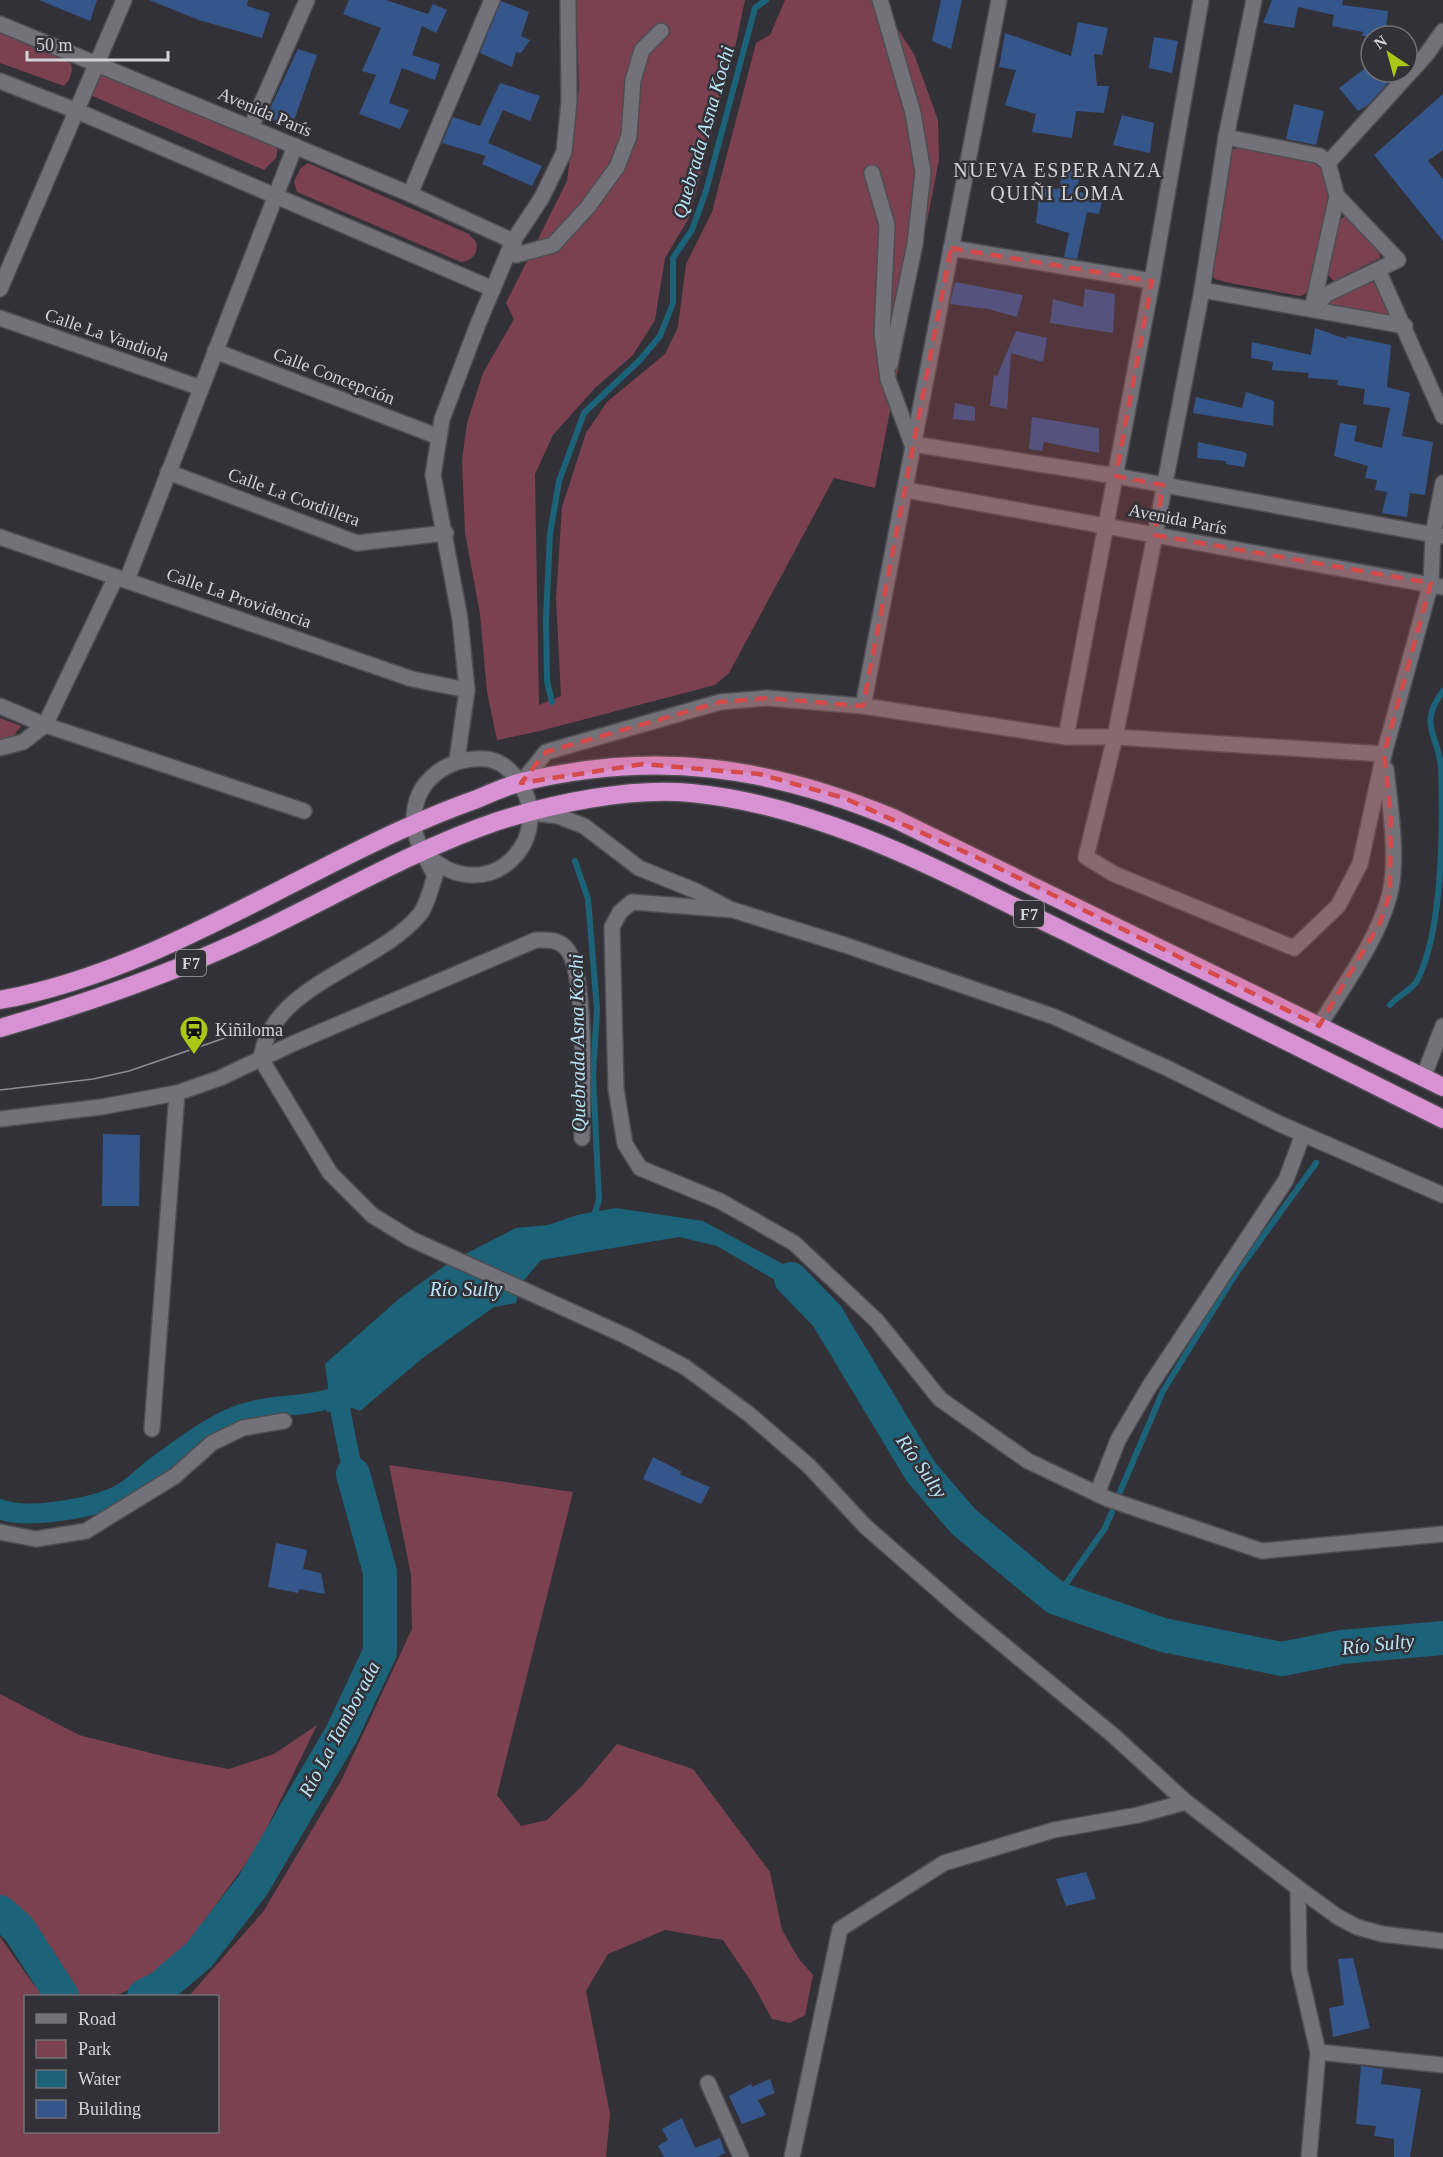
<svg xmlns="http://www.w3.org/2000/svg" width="1443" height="2157" font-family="'Times New Roman',serif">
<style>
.green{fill:#7b4150}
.water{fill:#1c6278}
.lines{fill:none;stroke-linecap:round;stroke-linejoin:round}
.stream{stroke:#1c6278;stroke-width:6}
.canal{stroke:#1c6278;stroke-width:20}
.river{stroke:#1c6278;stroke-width:34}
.building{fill:#35568b}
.minor-casing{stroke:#4e4d52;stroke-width:18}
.highway-casing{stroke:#4e4d52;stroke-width:21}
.minor{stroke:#737179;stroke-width:15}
.highway{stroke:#d892d3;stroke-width:18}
.tram{stroke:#8e8d93;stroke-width:1.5}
.marked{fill:#d54a4b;fill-opacity:0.2;stroke:#d54a4b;stroke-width:4.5;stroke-dasharray:12 8;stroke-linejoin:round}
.labels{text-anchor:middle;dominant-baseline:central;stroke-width:5;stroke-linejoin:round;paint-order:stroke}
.shield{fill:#323138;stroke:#a3a2a7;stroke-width:1.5}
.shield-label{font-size:16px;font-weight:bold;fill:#d3d2d6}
.street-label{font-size:18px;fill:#d3d2d6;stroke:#323138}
.poi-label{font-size:18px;fill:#d3d2d6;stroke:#323138;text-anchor:start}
.water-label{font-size:20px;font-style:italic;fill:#b9e4f5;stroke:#323138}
.neighbourhood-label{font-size:20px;letter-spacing:1.5px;fill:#d3d2d6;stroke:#323138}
</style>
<rect width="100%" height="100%" fill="#323138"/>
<g class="green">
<polygon points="576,0 745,0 736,43 689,218 665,258 655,320 633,355 595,388 553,435 535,474 539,705 561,696 556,599 562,507 586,433 607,402 665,354 678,327 686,264 712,212 756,43 770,35 785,0 879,0 914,54 938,120 939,160 875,488 834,478 729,673 715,685 540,731 497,740 487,692 480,614 465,533 462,460 467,423 483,373 514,319 506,303 567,181 579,89"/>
<path d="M0,31L70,61C74,71 71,78 64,86L0,63Z"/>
<polygon points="104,72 278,147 276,158 264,170 88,94 98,74"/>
<polygon points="1239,147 1307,158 1324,170 1330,189 1311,285 1305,294 1300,296 1225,282 1215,279 1211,273 1230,151"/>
<path d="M308,163L469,234L476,242C479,253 472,261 461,262L297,192L294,182L300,169Z"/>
<polygon points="1345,216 1379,251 1380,258 1334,281 1328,275 1339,221"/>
<polygon points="1373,282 1391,312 1390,317 1329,306 1330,299"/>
<polygon points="0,718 21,726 13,737 0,741"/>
<polygon points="389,1465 573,1492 497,1795 521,1826 547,1820 582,1786 617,1744 693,1769 770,1872 782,1930 799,1959 813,1975 805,2015 790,2023 772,2019 751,1981 723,1940 665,1930 608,1954 586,1991 610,2114 606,2157 0,2157 0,1937 34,1985 46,1996 26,1996 26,2132 218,2132 218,1996 189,1996 263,1912 341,1781 412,1629 411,1575"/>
<polygon points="0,1694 79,1735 171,1758 229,1769 274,1754 317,1725 256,1850 187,1944 143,1984 114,1996 81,1996 60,1976 32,1928 0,1899"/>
</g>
<polygon class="water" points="616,1208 703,1221 785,1265 833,1305 812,1323 775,1280 717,1246 679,1237 541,1260 519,1286 516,1303 494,1307 424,1357 360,1411 352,1408 327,1412 321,1398 329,1393 325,1364 400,1298 450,1262 516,1228 548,1225 577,1215"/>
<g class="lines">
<g class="stream">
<polyline points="552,702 547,681 546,619 550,534 559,481 584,413 640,360 660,336 673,303 673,258 692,230 706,191 755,8 766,0"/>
<polyline points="575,861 588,899 597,1009 593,1074 599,1200 593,1219"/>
<path d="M1390,1005C1397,996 1412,990 1417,981C1443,930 1443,826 1441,768C1439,735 1417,726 1443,691"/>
<polyline points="1120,1492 1163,1391 1235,1275 1316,1163"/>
<polyline points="1056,1598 1105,1528 1112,1512"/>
</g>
<g class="canal">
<polyline points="340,1409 353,1474"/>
<path d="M0,1509C25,1520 97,1508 121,1494C131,1488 141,1479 150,1471C174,1453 211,1425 239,1415C271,1403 307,1408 338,1396"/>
</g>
<g class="river">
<polyline points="791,1279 827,1316 921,1472 964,1522 1056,1598 1163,1635 1282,1659 1342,1647 1443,1638"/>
<polyline points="0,1912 19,1929 62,1996"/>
<polyline points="144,1996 160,1988 199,1955 253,1885 342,1733 380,1652 380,1572 353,1474"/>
</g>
</g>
<g class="building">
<polygon points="39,0 97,0 90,21"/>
<polygon points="149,0 248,0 247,6 270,13 262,38 199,20"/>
<polygon points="349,0 386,0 428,14 433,4 447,10 436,33 422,26 412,55 440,64 435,80 402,68 389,103 409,110 400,129 359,114 376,75 362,71 381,28 343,14"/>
<polygon points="941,0 962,0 951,49 932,41"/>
<polygon points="1272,0 1343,0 1342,5 1388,11 1385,36 1362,36 1363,32 1332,26 1334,15 1298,7 1294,28 1263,23"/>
<polygon points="501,1 529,12 521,36 530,40 521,53 516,52 512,67 480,53"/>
<polygon points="1078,22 1108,28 1102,55 1094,54 1097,86 1109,86 1104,113 1076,111 1072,138 1032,132 1036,114 1005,105 1016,70 999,67 1005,33 1071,56"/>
<polygon points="1154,37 1178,41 1172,73 1149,68"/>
<polygon points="298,49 317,55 291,129 266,117"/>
<polygon points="1371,64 1371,72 1388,72 1393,77 1368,105 1358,111 1339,88"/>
<polygon points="500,83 540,96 530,121 503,110 488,143 542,166 532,186 482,164 486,156 442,143 453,117 480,126"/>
<polygon points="1443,94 1443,150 1428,161 1443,179 1443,241 1374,155"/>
<polygon points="1294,104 1324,111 1316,145 1286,139"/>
<polygon points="1122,115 1154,123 1150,153 1113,145"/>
<polygon points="1067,161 1083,165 1076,191 1103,198 1099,214 1087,212 1077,259 1064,257 1069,233 1036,223 1040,187 1058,189"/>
<polygon points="955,282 1023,295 1017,317 988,309 950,304"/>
<polygon points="1085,289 1115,294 1113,333 1050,323 1053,299 1083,307"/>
<polygon points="1315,328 1346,339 1347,336 1391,345 1387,387 1410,393 1402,436 1433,442 1425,495 1410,493 1407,517 1382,513 1387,492 1375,490 1377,480 1365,478 1368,466 1334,456 1340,423 1357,426 1354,441 1382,448 1390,408 1363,404 1365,389 1337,385 1338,380 1308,378 1309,373 1272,370 1273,362 1251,358 1252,342 1311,355"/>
<polygon points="1016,331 1047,338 1043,362 1011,353 1007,409 990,406 994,375 997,376"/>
<polygon points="1246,392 1274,401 1273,426 1193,413 1196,397 1242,408"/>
<polygon points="955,403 975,407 975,421 953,419"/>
<polygon points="1032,417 1099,428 1099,453 1044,442 1042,451 1029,449"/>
<polygon points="1198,442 1244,452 1247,454 1244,467 1226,464 1226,461 1197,458"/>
<polygon points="103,1134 140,1135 139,1206 102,1206"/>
<polygon points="653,1457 682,1472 679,1474 710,1487 701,1504 643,1479"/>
<polygon points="276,1543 307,1550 303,1569 321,1573 325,1594 299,1589 298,1593 268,1587"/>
<polygon points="1086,1872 1096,1899 1066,1906 1056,1879"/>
<polygon points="1353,1958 1370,2028 1333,2037 1329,2008 1344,2005 1338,1959"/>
<polygon points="1361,2066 1383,2069 1381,2084 1421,2089 1410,2157 1394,2157 1394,2139 1374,2136 1376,2126 1356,2124"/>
<polygon points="770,2079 775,2093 758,2100 766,2115 742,2124 729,2096 751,2084 752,2087"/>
<polygon points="682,2118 695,2148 720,2138 725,2153 717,2157 664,2157 658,2146 668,2140 662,2129"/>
</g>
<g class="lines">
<g class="minor-casing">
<g id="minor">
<polyline points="880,0 913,113 923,172 915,244 890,364"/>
<polyline points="1254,0 1226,137 1202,290 1155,535 1115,737 1086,857 1114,874 1294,948 1338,906 1360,864 1384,754 1431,583 1433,534 1443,483"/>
<polyline points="0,24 410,194 513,241 516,255 553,245 587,208 617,167 629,136 633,80 642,50 661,31"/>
<polyline points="0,81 77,111 493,289"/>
<polyline points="251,127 307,0"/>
<polyline points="1226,137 1320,156 1328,163"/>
<polyline points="872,173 887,225 882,333 888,379 912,444 1116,476 1440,536"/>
<polyline points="410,194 492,0"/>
<polyline points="951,248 1152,281"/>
<polyline points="1378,270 1443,416"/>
<polyline points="0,289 124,0"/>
<polyline points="1202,290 1405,326"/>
<polyline points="1312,309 1327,294 1398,260 1337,196 1328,163 1426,55 1443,31"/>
<polyline points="1312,309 1337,196"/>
<polyline points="0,318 201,388"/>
<polyline points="215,351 439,437"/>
<polyline points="168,472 357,543 446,533"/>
<polyline points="906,490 1443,587"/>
<polyline points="0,537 412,679 467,690"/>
<polyline points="127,580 295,146"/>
<polyline points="0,706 45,725 304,811"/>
<polyline points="863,706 999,0"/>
<polyline points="1066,737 1152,281 1201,0"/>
<polyline points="0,748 23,742 45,725 116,577"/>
<polyline points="457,760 467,690 460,619 433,475 442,419 478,324 513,241 541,199 564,152 569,102 568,0"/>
<polyline points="521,783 546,752 720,702 767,698 863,706 1066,737 1115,737 1384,754"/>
<polyline points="534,813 558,816 584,826 639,868 696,891 728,908"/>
<path d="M424,852C488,916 565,833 513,774C506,766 497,760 486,759C448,757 413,780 414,822C414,841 427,859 435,876C431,888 427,905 420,914C378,966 270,984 261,1059L330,1173L372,1215L411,1239L626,1336L685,1367L750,1415L809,1466L866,1527L961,1610L1114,1736L1186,1802L1298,1888L1338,1917L1357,1927L1382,1934L1443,1941"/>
<path d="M1319,1026C1344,985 1376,943 1389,897C1399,863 1390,804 1386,769"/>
<polyline points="1423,1078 1443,1026"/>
<path d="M0,1119L101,1107L177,1093L220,1078L292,1044L536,940C547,940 558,939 566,948C588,971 582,1101 582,1138"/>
<polyline points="1443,1195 1280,1124 1169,1069 1055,1017 845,945 733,910 632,902 620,912 612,927 616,1089 625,1144 640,1168 720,1201 794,1243 877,1321 940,1399 1028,1461 1108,1499 1262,1551 1443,1534"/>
<polyline points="152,1429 177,1093"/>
<polyline points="1097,1494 1118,1440 1149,1387 1286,1180 1303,1134"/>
<polyline points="0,1532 36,1539 86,1531 175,1476 212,1443 243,1428 284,1421"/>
<polyline points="1298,1888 1299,1969 1318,2052 1309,2157"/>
<polyline points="1318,2052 1443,2065"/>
<polyline points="708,2083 741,2157"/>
<polyline points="792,2157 840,1929 944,1863 1054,1830 1138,1815 1186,1802"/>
</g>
</g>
<g class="highway-casing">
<g id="highway">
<path d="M0,1000C115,979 218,921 321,869C372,843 423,818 477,799C491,793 506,786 522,782C656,750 767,766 893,818L1443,1087"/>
<path d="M0,1028C81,1005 159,978 236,943C323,903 407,852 498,821C555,803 632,787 691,793C825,806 946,874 1064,931C1190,993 1317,1056 1443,1119"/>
</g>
</g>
<use href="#minor" class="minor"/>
<use href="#highway" class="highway"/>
<polyline class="tram" points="0,1090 93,1079 129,1071 248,1030"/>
</g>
<path class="marked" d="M951,248L1152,281L1116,476L1163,485L1155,535L1431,583L1384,754L1391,814L1390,894L1380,923L1319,1026L976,857L844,798L759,774L643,764L521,783L546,752L720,702L767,698L863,706Z"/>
<defs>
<g id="station-pin" transform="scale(1.5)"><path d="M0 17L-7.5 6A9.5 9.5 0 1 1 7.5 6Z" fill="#aac717" stroke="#323138"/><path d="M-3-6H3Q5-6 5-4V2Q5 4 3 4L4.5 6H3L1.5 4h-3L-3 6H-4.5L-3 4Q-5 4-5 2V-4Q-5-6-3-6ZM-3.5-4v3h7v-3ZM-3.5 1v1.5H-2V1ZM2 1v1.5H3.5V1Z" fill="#111"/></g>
</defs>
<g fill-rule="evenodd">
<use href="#station-pin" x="194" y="1030"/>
</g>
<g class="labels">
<g class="shield">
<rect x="1014" y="901" width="30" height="26" rx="4.5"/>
<rect x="176" y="950" width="30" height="26" rx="4.5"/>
</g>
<g class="shield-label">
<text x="1029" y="914">F7</text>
<text x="191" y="963">F7</text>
</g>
<g class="street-label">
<text transform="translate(265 112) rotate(23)">Avenida París</text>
<text transform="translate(107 335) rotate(19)">Calle La Vandiola</text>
<text transform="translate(334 376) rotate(21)">Calle Concepción</text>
<text transform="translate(294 497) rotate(20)">Calle La Cordillera</text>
<text transform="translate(1178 519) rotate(11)">Avenida París</text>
<text transform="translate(239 598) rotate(19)">Calle La Providencia</text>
</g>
<g class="poi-label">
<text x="215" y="1030">Kiñiloma</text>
</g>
<g class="water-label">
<text transform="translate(703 132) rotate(-74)">Quebrada Asna Kochi</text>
<text transform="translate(577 1043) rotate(-91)">Quebrada Asna Kochi</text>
<text x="466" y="1289">Río Sulty</text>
<text transform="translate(922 1466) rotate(55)">Río Sulty</text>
<text transform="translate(1378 1644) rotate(-6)">Río Sulty</text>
<text transform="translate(339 1729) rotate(-62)">Río La Tamborada</text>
</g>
<g class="neighbourhood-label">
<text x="1058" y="170">NUEVA ESPERANZA<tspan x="1058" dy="23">QUIÑI LOMA</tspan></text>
</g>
</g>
<rect x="24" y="1995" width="195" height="138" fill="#323138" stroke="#727177" stroke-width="1.5"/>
<rect x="36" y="2014" width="30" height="9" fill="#737179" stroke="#727177" stroke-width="1.5"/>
<text x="78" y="2025" font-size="18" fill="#d3d2d6">Road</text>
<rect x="36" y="2040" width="30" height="18" fill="#7b4150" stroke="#727177" stroke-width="1.5"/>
<text x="78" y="2055" font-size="18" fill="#d3d2d6">Park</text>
<rect x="36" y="2070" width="30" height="18" fill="#1c6278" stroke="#727177" stroke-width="1.5"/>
<text x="78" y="2085" font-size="18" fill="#d3d2d6">Water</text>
<rect x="36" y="2100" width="30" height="18" fill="#35568b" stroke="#727177" stroke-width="1.5"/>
<text x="78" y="2115" font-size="18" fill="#d3d2d6">Building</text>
<g transform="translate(1389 54) rotate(324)"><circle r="28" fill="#323138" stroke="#727177" stroke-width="1.5"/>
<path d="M0-4.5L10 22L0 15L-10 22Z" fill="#aac717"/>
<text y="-9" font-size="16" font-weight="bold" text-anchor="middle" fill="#d3d2d6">N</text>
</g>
<path d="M27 51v9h141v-9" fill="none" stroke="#d3d2d6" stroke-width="3"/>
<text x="36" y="51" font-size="18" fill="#d3d2d6" stroke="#323138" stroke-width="4.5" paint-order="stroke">50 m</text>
</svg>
